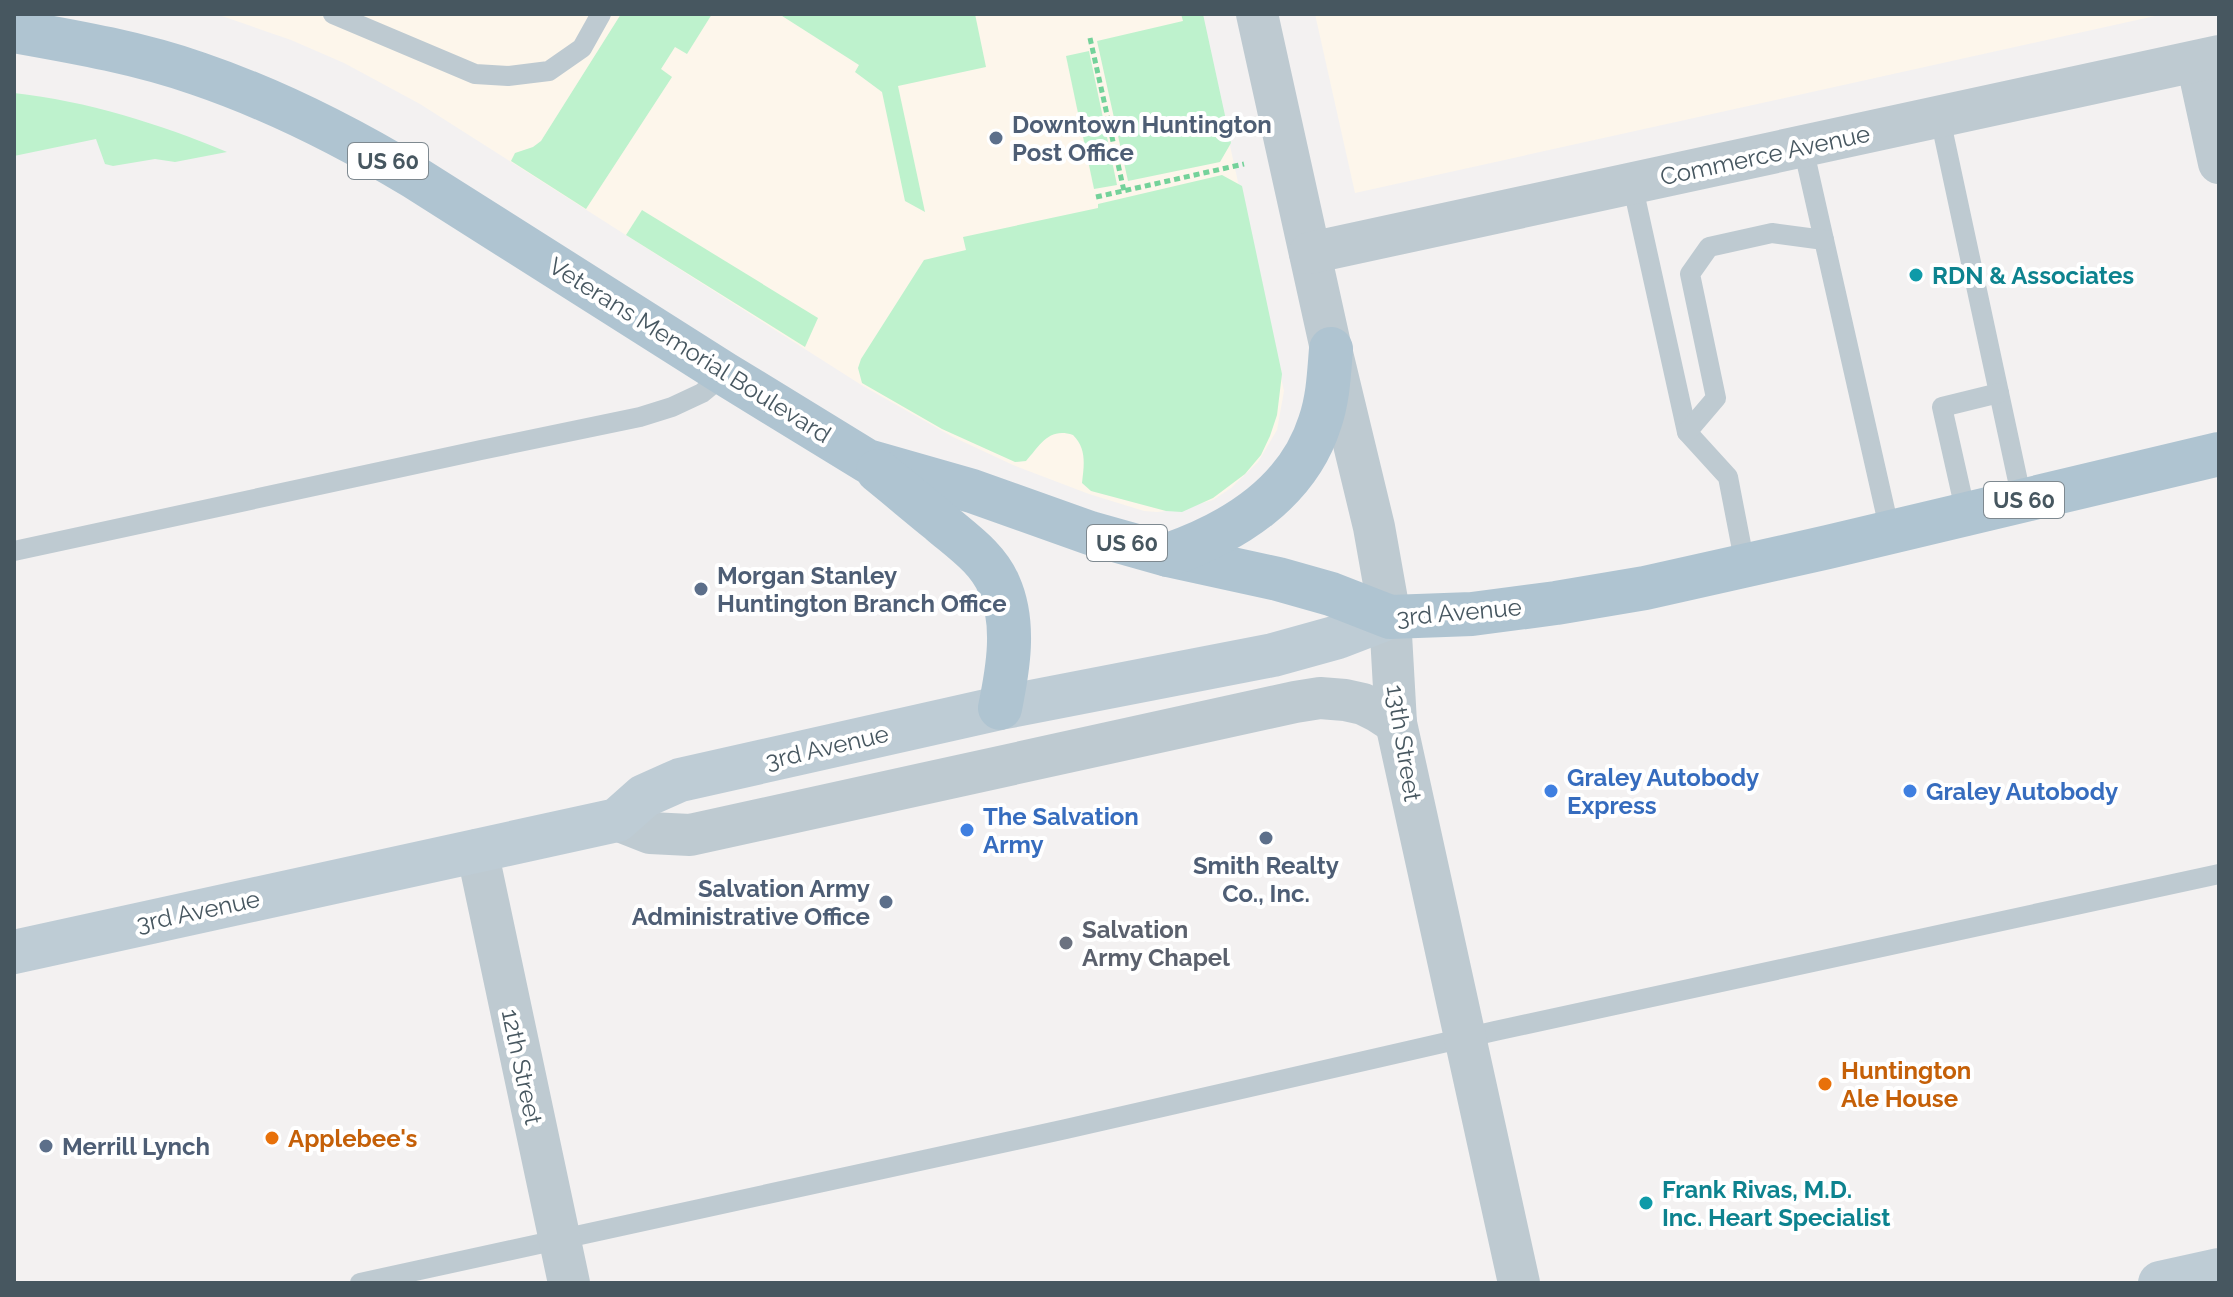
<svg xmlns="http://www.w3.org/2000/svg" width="2233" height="1297" font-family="Raleway,sans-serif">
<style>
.commercial{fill:#fdf6eb}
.green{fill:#bef2cd}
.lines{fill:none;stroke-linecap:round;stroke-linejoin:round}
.path{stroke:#74d29a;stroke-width:5;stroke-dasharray:6 4;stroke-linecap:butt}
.lane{stroke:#becad1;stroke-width:20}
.street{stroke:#becad1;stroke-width:42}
.secondary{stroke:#beccd5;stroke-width:44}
.primary{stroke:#afc4d1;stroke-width:44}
.service-dot{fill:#5c6f8a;stroke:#fff;stroke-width:3}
.culture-dot{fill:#0f9aa8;stroke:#fff;stroke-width:3}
.shop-dot{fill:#3f7fe0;stroke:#fff;stroke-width:3}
.worship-dot{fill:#6b7280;stroke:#fff;stroke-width:3}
.food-dot{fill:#e8710a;stroke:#fff;stroke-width:3}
.labels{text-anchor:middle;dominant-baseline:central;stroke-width:8;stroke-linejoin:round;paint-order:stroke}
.shield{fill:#fff;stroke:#7e8990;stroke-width:2}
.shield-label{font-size:22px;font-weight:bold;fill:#475760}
.service-label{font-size:24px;font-weight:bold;fill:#4e5e75;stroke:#fff;text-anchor:start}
.street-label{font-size:24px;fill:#475760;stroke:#fff}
.culture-label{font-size:24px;font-weight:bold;fill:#0d838f;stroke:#fff;text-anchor:start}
.shop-label{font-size:24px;font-weight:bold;fill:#366cbe;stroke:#fff;text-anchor:start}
.worship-label{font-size:24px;font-weight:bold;fill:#5b616d;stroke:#fff;text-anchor:start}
.food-label{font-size:24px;font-weight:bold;fill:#c56008;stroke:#fff;text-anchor:start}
</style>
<rect width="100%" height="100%" fill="#f3f1f1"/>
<g class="commercial">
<polygon points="216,14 1201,14 1284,391 1277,430 1258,462 1231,488 1213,500 1177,510 1157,512 1144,511 1089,494 1013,465 953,437 863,386 420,104 344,63 291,40"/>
<polygon points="1315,14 2164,14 1355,193"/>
</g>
<g class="green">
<polygon points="621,14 712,14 687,54 675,47 661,69 672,77 586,209 511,161 515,153 533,147 541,141"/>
<polygon points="779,14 975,14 986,67 898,86 925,212 905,201 882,92 855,72 859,65"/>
<polygon points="1181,14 1203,14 1231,143 1220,162 1128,181 1097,41 1183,21"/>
<polygon points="1089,51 1117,185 1094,189 1066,56"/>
<path d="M14,93C87,101 160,124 227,152L175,162L155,159L113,166L105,164L96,139L14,156Z"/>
<path d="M1222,175L1242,186L1282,374L1277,415L1270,436L1261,455L1245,474L1213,498L1182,512L1166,511L1091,491L1082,483C1084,465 1087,449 1073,435C1048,427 1040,446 1026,461L1015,462L942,429L862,383L858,368L861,359L924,260L966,250L963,237L1098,208V204Z"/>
<polygon points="642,210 818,318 805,347 626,235"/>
</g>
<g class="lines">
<g class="path">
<polyline points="1090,38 1124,191"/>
<polyline points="1096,197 1244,164"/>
</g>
<g class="lane">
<polyline points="333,14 475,74 508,76 549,71 582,48 601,14"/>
<polyline points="1940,118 2022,500"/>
<polyline points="1803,147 1890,532"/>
<polyline points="1632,183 1687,432 1728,477 1745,565"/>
<polyline points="1687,432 1716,398 1690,274 1709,247 1772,233 1824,240"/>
<polyline points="1966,514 1942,407 1999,393"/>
<polyline points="14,551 481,450 640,417 672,407 702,393 725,374"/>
<polyline points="360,1283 1066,1129 1495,1031 2219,874"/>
</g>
<g class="street">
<polyline points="1257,14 1331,349 1374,527 1390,617 1396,723 1519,1283"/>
<polyline points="2197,62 2219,163"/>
<polyline points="1310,253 2219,56"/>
<polyline points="617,820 650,833 690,835 1295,702 1320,698 1345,700 1363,704 1379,712 1396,723"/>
<polyline points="477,850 569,1283"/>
</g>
<g class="secondary">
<polyline points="14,952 617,820 644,796 680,780 1000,708 1273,655 1338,637 1390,617"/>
<polyline points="2160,1283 2219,1270"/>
</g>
<g class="primary">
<path d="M14,31C76,42 139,53 199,74C275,100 346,136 414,177L725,374L867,461L972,491L1090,533L1168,555L1278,579L1331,594L1390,617L1472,614L1556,603L1645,588L1828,547L2219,454"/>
<path d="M878,471C899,488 919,505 940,522C962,541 988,558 999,585C1016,623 1008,669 1000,708"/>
<path d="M1168,555C1234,532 1298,492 1320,422C1328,399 1329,374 1331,349"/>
</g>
</g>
<g class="service-dot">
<circle cx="996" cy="138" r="8"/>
<circle cx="701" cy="589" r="8"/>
<circle cx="1266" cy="838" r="8"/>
<circle cx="886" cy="902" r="8"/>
<circle cx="46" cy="1146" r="8"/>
</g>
<g class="culture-dot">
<circle cx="1916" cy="275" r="8"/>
<circle cx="1646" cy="1203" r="8"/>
</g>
<g class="shop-dot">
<circle cx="1551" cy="791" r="8"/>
<circle cx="1910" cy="791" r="8"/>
<circle cx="967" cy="830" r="8"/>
</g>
<circle class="worship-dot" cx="1066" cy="943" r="8"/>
<g class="food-dot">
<circle cx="1825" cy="1084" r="8"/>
<circle cx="272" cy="1138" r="8"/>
</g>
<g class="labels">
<g class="shield">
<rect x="348" y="143" width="80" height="36" rx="6"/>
<rect x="1984" y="482" width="80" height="36" rx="6"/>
<rect x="1087" y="525" width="80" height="36" rx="6"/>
</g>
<g class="shield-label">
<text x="388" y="161">US 60</text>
<text x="2024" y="500">US 60</text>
<text x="1127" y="543">US 60</text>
</g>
<g class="service-label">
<text x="1012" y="124">Downtown Huntington<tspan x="1012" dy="28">Post Office</tspan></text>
<text x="717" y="575">Morgan Stanley<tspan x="717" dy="28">Huntington Branch Office</tspan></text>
<text x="1266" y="865" text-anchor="middle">Smith Realty<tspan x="1266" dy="28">Co., Inc.</tspan></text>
<text x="870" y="888" text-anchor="end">Salvation Army<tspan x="870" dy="28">Administrative Office</tspan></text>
<text x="62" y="1146">Merrill Lynch</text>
</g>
<g class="street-label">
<text transform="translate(1765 155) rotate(-12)">Commerce Avenue</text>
<text transform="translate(690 350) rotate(32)">Veterans Memorial Boulevard</text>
<text transform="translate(1459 612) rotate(-5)">3rd Avenue</text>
<text transform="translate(1404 743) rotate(81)">13th Street</text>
<text transform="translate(827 747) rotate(-13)">3rd Avenue</text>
<text transform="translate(198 911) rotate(-12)">3rd Avenue</text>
<text transform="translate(522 1067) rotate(78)">12th Street</text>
</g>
<g class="culture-label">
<text x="1932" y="275">RDN &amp; Associates</text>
<text x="1662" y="1189">Frank Rivas, M.D.<tspan x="1662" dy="28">Inc. Heart Specialist</tspan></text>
</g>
<g class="shop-label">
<text x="1567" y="777">Graley Autobody<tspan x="1567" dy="28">Express</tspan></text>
<text x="1926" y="791">Graley Autobody</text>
<text x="983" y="816">The Salvation<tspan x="983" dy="28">Army</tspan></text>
</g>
<g class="worship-label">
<text x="1082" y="929">Salvation<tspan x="1082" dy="28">Army Chapel</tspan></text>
</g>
<g class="food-label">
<text x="1841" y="1070">Huntington<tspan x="1841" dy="28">Ale House</tspan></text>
<text x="288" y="1138">Applebee's</text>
</g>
</g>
<rect width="2233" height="1297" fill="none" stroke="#475760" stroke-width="32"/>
</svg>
